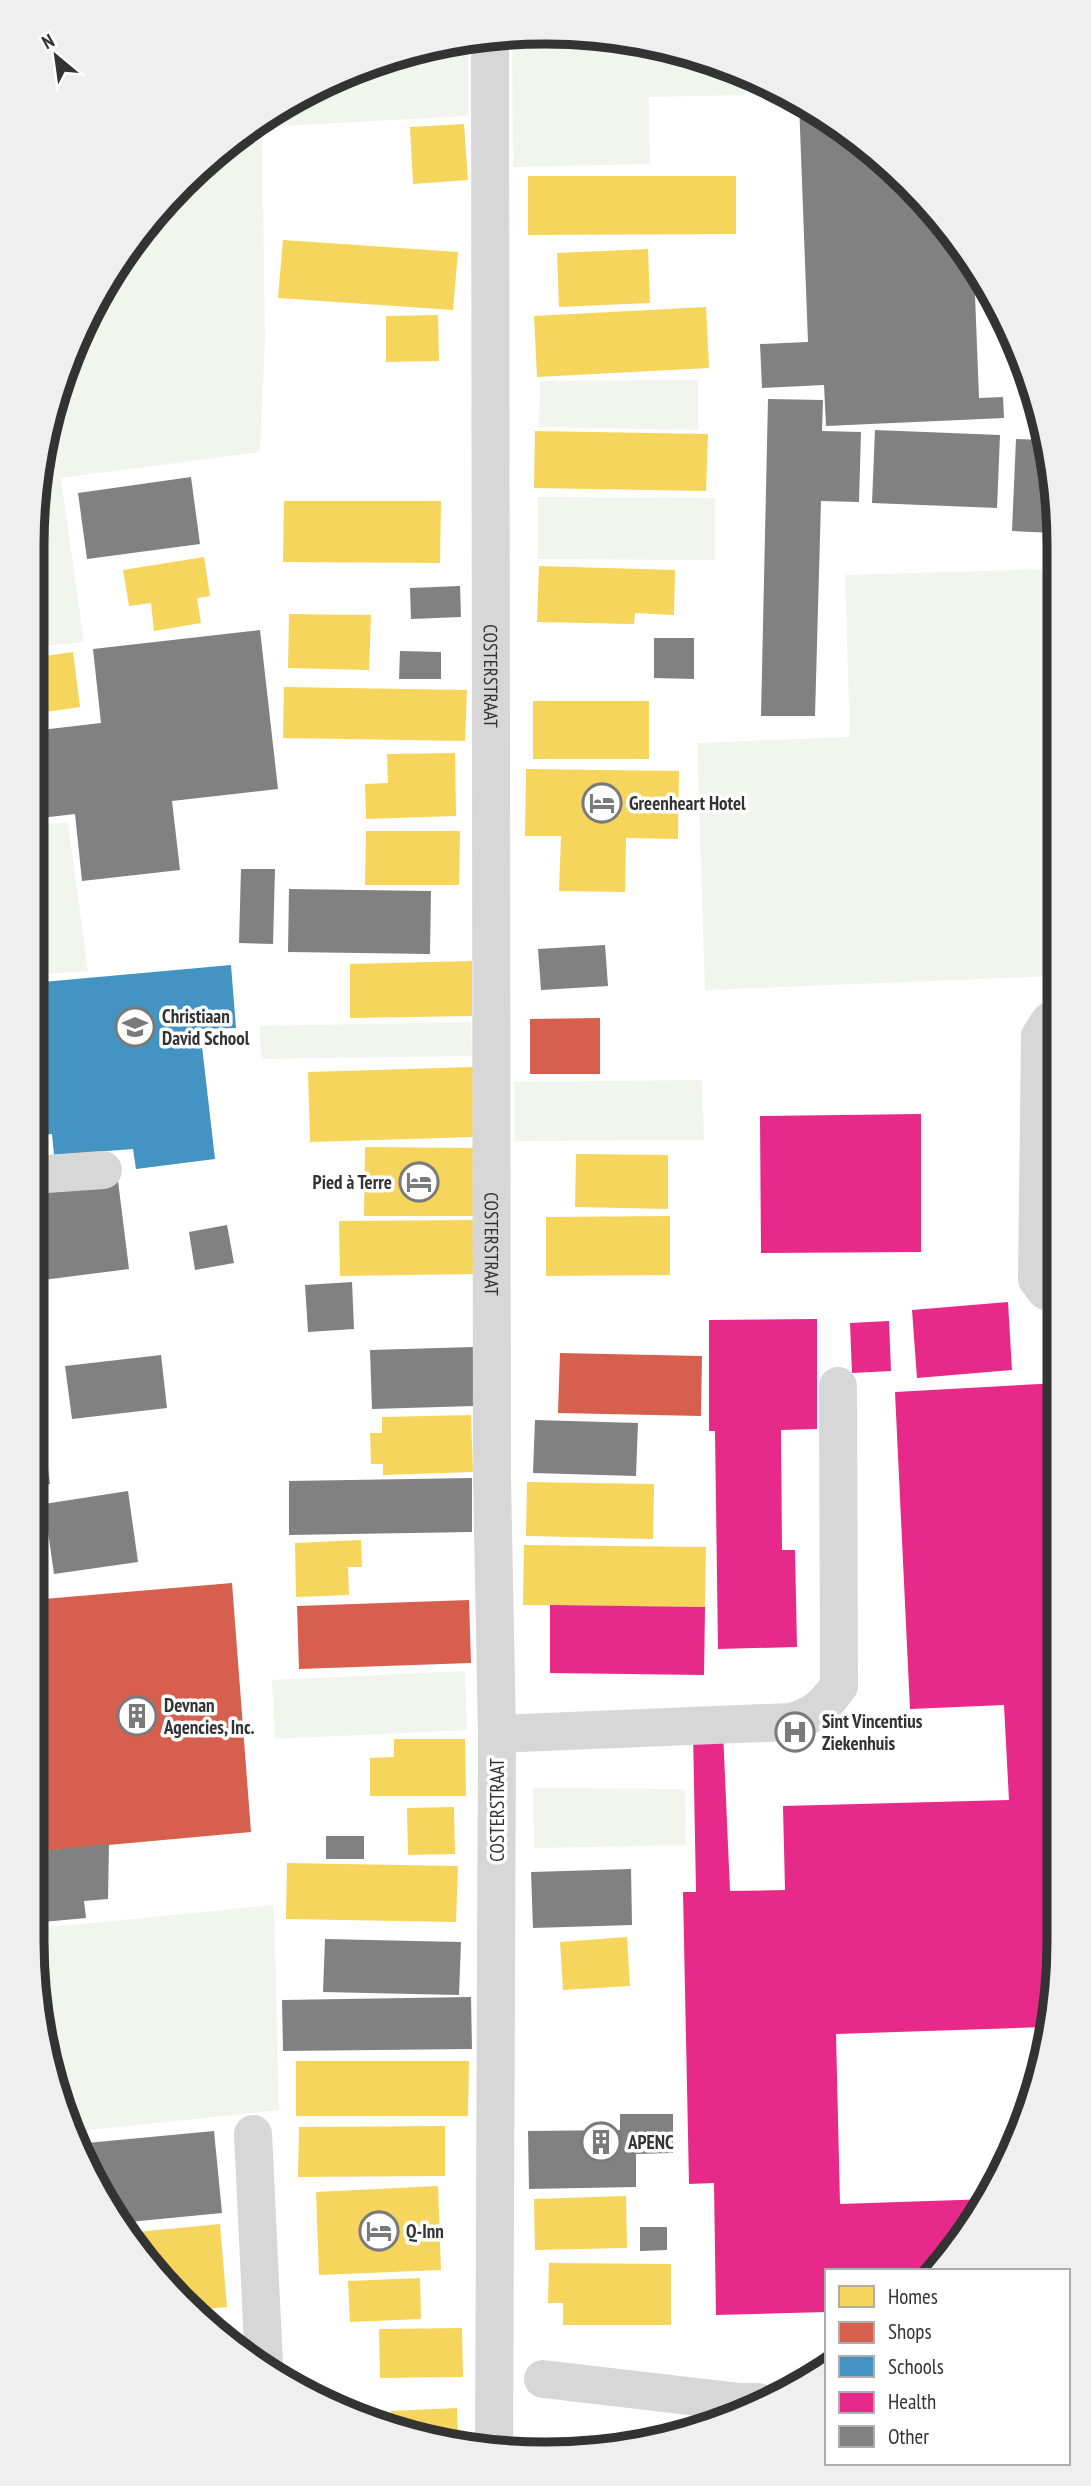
<svg xmlns="http://www.w3.org/2000/svg" width="1091" height="2486" font-family="'PT Sans Narrow',sans-serif">
<style>
.green{fill:#f1f5ed}
.homes{fill:#f6d55c}
.shops{fill:#d6604d}
.schools{fill:#4393c3}
.health{fill:#e7298a}
.building{fill:#818181}
.lines{fill:none;stroke-linecap:round;stroke-linejoin:round}
.minor{stroke:#d7d7d7;stroke-width:38}
.labels{text-anchor:middle;dominant-baseline:central;stroke-width:7;stroke-linejoin:round;paint-order:stroke}
.street-label{font-size:19px;fill:#333;stroke:#fff}
.poi-label{font-size:19px;font-weight:bold;fill:#333;stroke:#fff;text-anchor:start}
.rim{fill:none;stroke:#333;stroke-width:9}
</style>
<rect width="100%" height="100%" fill="#fff"/>
<g class="green">
<polygon points="629,40 711,59 745,76 745,95 649,97 650,164 513,167 512,42"/>
<polygon points="434,45 468,45 468,116 262,127 265,341 260,452 61,478 84,642 32,647 32,545 59,380 67,363 79,361 78,337 101,288 159,206 233,137 319,84 413,49"/>
<polygon points="698,380 698,430 539,427 540,381"/>
<polygon points="538,497 715,498 715,560 538,559"/>
<polygon points="1055,569 1057,976 705,990 697,743 850,737 845,575"/>
<polygon points="68,822 88,971 32,975 32,826"/>
<polygon points="471,1022 472,1056 261,1059 260,1026"/>
<polygon points="702,1080 704,1140 515,1141 514,1082"/>
<polygon points="465,1671 467,1730 275,1739 272,1680"/>
<polygon points="533,1788 685,1789 686,1845 534,1848"/>
<polygon points="274,1905 279,2110 71,2132 59,2106 32,1941 32,1929"/>
</g>
<g class="homes">
<polygon points="546,34 593,35 593,37 547,40"/>
<polygon points="464,124 468,180 413,184 410,127"/>
<polygon points="528,176 736,176 736,234 528,235"/>
<polygon points="283,240 458,252 453,310 278,298"/>
<polygon points="648,249 650,303 559,307 557,253"/>
<polygon points="706,307 709,368 537,377 534,316"/>
<polygon points="438,315 439,361 386,362 386,316"/>
<polygon points="535,431 708,434 706,491 534,488"/>
<polygon points="284,501 441,501 440,563 283,562"/>
<polygon points="204,557 210,596 197,598 201,623 154,631 151,603 129,606 123,570"/>
<polygon points="539,566 675,570 674,615 635,613 634,624 537,622"/>
<polygon points="289,614 371,615 369,670 288,668"/>
<polygon points="73,652 80,707 32,714 32,658"/>
<polygon points="284,687 467,690 465,741 283,738"/>
<rect x="533" y="701" width="116" height="58"/>
<polygon points="455,753 456,816 366,819 365,784 388,783 387,754"/>
<polygon points="526,769 679,771 678,839 626,838 625,892 559,891 561,836 525,836"/>
<polygon points="366,831 460,831 459,885 365,885"/>
<polygon points="472,961 472,1016 350,1018 350,964"/>
<polygon points="473,1067 475,1137 310,1142 308,1072"/>
<polygon points="365,1147 474,1148 473,1216 364,1216"/>
<polygon points="576,1154 668,1155 668,1209 575,1207"/>
<polygon points="670,1216 670,1275 546,1276 546,1217"/>
<polygon points="476,1220 477,1274 340,1276 339,1221"/>
<polygon points="471,1415 473,1472 383,1475 383,1464 371,1464 370,1433 382,1433 382,1417"/>
<polygon points="527,1482 654,1484 653,1539 526,1536"/>
<polygon points="361,1540 362,1567 348,1567 349,1595 296,1597 295,1543"/>
<polygon points="524,1545 706,1547 705,1607 523,1605"/>
<polygon points="394,1739 465,1739 466,1796 370,1796 370,1758 394,1757"/>
<polygon points="454,1807 455,1854 408,1855 407,1808"/>
<polygon points="287,1863 458,1866 456,1922 286,1919"/>
<polygon points="627,1937 630,1986 563,1990 560,1942"/>
<polygon points="296,2061 469,2061 468,2116 296,2116"/>
<polygon points="445,2126 445,2176 298,2177 299,2127"/>
<polygon points="438,2186 441,2270 319,2275 316,2192"/>
<polygon points="626,2196 627,2248 535,2250 534,2199"/>
<polygon points="220,2224 227,2307 196,2310 159,2279 126,2233"/>
<polygon points="549,2263 671,2264 671,2325 563,2325 563,2303 548,2303"/>
<polygon points="420,2278 421,2319 350,2322 348,2281"/>
<polygon points="462,2328 463,2377 380,2378 379,2329"/>
<polygon points="457,2408 458,2446 446,2445 391,2424 391,2411"/>
</g>
<g class="shops">
<polygon points="600,1018 600,1074 530,1074 530,1019"/>
<polygon points="560,1353 702,1356 701,1416 558,1413"/>
<polygon points="232,1583 251,1832 32,1852 32,1600"/>
<polygon points="469,1600 471,1663 299,1669 297,1606"/>
</g>
<polygon class="schools" points="231,965 236,1028 200,1029 215,1159 136,1169 133,1149 54,1155 52,1134 32,1136 32,1060 45,1058 43,1046 32,1047 32,983"/>
<g class="health">
<polygon points="921,1114 921,1252 761,1253 760,1116"/>
<polygon points="1008,1302 1012,1370 917,1378 912,1310"/>
<polygon points="817,1319 817,1429 781,1430 782,1550 795,1550 797,1647 718,1649 715,1431 709,1431 709,1320"/>
<polygon points="889,1321 891,1371 852,1373 850,1323"/>
<polygon points="1058,1383 1059,1941 1045,2027 836,2034 840,2204 989,2199 938,2271 827,2271 827,2312 716,2315 714,2183 689,2184 683,1892 696,1892 693,1731 723,1731 730,1891 785,1890 783,1806 1009,1800 1004,1705 910,1709 895,1392"/>
<polygon points="550,1605 705,1607 704,1675 550,1673"/>
<polygon points="585,2442 645,2443 645,2445 584,2451"/>
</g>
<g class="building">
<polygon points="799,102 831,118 953,232 974,269 979,398 1003,397 1004,418 826,426 824,385 762,388 760,344 808,342"/>
<polygon points="768,399 823,400 822,431 861,432 859,502 821,501 815,716 761,716"/>
<polygon points="875,430 1000,435 997,508 872,503"/>
<polygon points="1016,439 1045,440 1055,478 1055,533 1012,531"/>
<polygon points="191,477 200,544 87,559 78,493"/>
<polygon points="460,586 461,617 411,619 410,588"/>
<polygon points="260,630 278,789 172,801 180,870 82,881 75,814 32,819 32,731 101,723 93,649"/>
<polygon points="654,638 694,638 694,679 654,678"/>
<polygon points="400,651 441,652 441,679 399,679"/>
<polygon points="241,869 275,869 273,944 239,943"/>
<polygon points="289,889 431,891 430,954 288,952"/>
<polygon points="605,945 608,986 541,990 538,949"/>
<polygon points="118,1181 129,1269 43,1280 32,1192"/>
<polygon points="227,1225 234,1263 195,1270 189,1232"/>
<polygon points="352,1282 354,1329 308,1332 305,1285"/>
<polygon points="473,1347 475,1406 372,1409 370,1350"/>
<polygon points="161,1355 167,1408 72,1419 65,1366"/>
<polygon points="535,1420 638,1423 636,1476 533,1473"/>
<polygon points="43,1429 50,1484 32,1487 32,1431"/>
<polygon points="472,1478 472,1532 289,1535 289,1481"/>
<polygon points="128,1491 138,1562 54,1574 44,1504"/>
<rect x="326" y="1836" width="38" height="23"/>
<polygon points="109,1844 108,1899 84,1901 86,1918 32,1923 32,1852"/>
<polygon points="631,1869 632,1925 533,1928 531,1872"/>
<polygon points="325,1939 461,1942 459,1995 323,1992"/>
<polygon points="471,1997 472,2049 283,2051 282,2000"/>
<polygon points="620,2114 673,2114 673,2153 636,2154 636,2187 529,2189 528,2131 620,2130"/>
<polygon points="214,2131 222,2213 119,2223 100,2197 76,2144"/>
<polygon points="640,2227 667,2227 667,2250 640,2251"/>
</g>
<g class="lines">
<g class="minor">
<path id="s1" d="M490,36L492,1479L497,1734L494,2449"/>
<polyline points="1057,1016 1049,1022 1040,1036 1037,1279 1046,1291 1058,1296"/>
<polyline points="32,1175 103,1170"/>
<path d="M497,1734L791,1722C815,1716 825,1705 839,1686L838,1386"/>
<polyline points="253,2134 264,2365"/>
<polyline points="543,2379 740,2402 758,2402"/>
</g>
</g>
<defs>
<g id="hotel-ring" transform="scale(2.0125)"><circle r="9.5" fill="#fff" stroke="#7a7a7a" stroke-width="1.5"/><path d="M-6-4.5h1.5V1H6V5H4.5V3h-9V5H-6ZM-4 0a1.8 1.8 0 1 1 3.6 0ZM.5 0V-2.5h3Q6-2.5 6 0Z" fill="#7a7a7a"/></g>
<g id="school-ring" transform="scale(2.0125)"><circle r="9.5" fill="#fff" stroke="#7a7a7a" stroke-width="1.5"/><path d="M0-5L7-2L0 1L-7-2ZM-4 1L0 2.5L4 1V4Q0 6-4 4Z" fill="#7a7a7a"/></g>
<g id="building-ring" transform="scale(2.0125)"><circle r="9.5" fill="#fff" stroke="#7a7a7a" stroke-width="1.5"/><path d="M-4-6H4V6H1V3H-1V6H-4ZM-2.5-4.3h1.7v1.8h-1.7ZM.8-4.3h1.7v1.8H.8ZM-2.5-1h1.7V.8h-1.7ZM.8-1h1.7V.8H.8Z" fill="#7a7a7a"/></g>
<g id="hospital-ring" transform="scale(2.0125)"><circle r="9.5" fill="#fff" stroke="#7a7a7a" stroke-width="1.5"/><path d="M-5-5h3v3.5h4V-5h3V5h-3V1.5h-4V5h-3Z" fill="#7a7a7a"/></g>
</defs>
<g fill-rule="evenodd">
<use href="#hotel-ring" x="602" y="803"/>
<use href="#school-ring" x="135" y="1027"/>
<use href="#hotel-ring" x="419" y="1182"/>
<use href="#building-ring" x="137" y="1716"/>
<use href="#hospital-ring" x="795" y="1732"/>
<use href="#building-ring" x="601" y="2142"/>
<use href="#hotel-ring" x="379" y="2231"/>
</g>
<g class="labels">
<g class="street-label">
<text stroke="none"><textPath href="#s1" startOffset="640">COSTERSTRAAT</textPath></text>
<text stroke="none"><textPath href="#s1" startOffset="1208">COSTERSTRAAT</textPath></text>
<text transform="translate(497 1810) rotate(-90)">COSTERSTRAAT</text>
</g>
<g class="poi-label">
<text x="629" y="803">Greenheart Hotel</text>
<text x="162" y="1016">Christiaan<tspan x="162" dy="22">David School</tspan></text>
<text x="392" y="1182" text-anchor="end">Pied à Terre</text>
<text x="164" y="1705">Devnan<tspan x="164" dy="22">Agencies, Inc.</tspan></text>
<text x="822" y="1721">Sint Vincentius<tspan x="822" dy="22">Ziekenhuis</tspan></text>
<text x="628" y="2142">APENC</text>
<text x="406" y="2231">Q-Inn</text>
</g>
</g>
<path d="M0 0H1091V2486H0ZM545 44H546A501 501 0 0 1 1047 545V1941A501 501 0 0 1 546 2442H545A501 501 0 0 1 44 1941V545A501 501 0 0 1 545 44Z" fill="#efefef" fill-rule="evenodd"/>
<path class="rim" d="M545 44H546A501 501 0 0 1 1047 545V1941A501 501 0 0 1 546 2442H545A501 501 0 0 1 44 1941V545A501 501 0 0 1 545 44Z"/>
<rect x="825" y="2269" width="245" height="196" fill="#ffffff" stroke="#adadad" stroke-width="2"/>
<rect x="839" y="2286" width="35" height="21" fill="#f6d55c" stroke="#adadad" stroke-width="2"/>
<text x="888" y="2304" font-size="21" fill="#333333">Homes</text>
<rect x="839" y="2322" width="35" height="21" fill="#d6604d" stroke="#adadad" stroke-width="2"/>
<text x="888" y="2339" font-size="21" fill="#333333">Shops</text>
<rect x="839" y="2356" width="35" height="21" fill="#4393c3" stroke="#adadad" stroke-width="2"/>
<text x="888" y="2374" font-size="21" fill="#333333">Schools</text>
<rect x="839" y="2392" width="35" height="21" fill="#e7298a" stroke="#adadad" stroke-width="2"/>
<text x="888" y="2409" font-size="21" fill="#333333">Health</text>
<rect x="839" y="2426" width="35" height="21" fill="#818181" stroke="#adadad" stroke-width="2"/>
<text x="888" y="2444" font-size="21" fill="#333333">Other</text>
<g transform="translate(56 56) rotate(331)" stroke="#ffffff" stroke-width="5" paint-order="stroke">
<path d="M0-5L12 26L0 18L-12 26Z" fill="#333333"/>
<text y="-10" font-size="19" font-weight="bold" text-anchor="middle" fill="#333333">N</text>
</g>
</svg>
